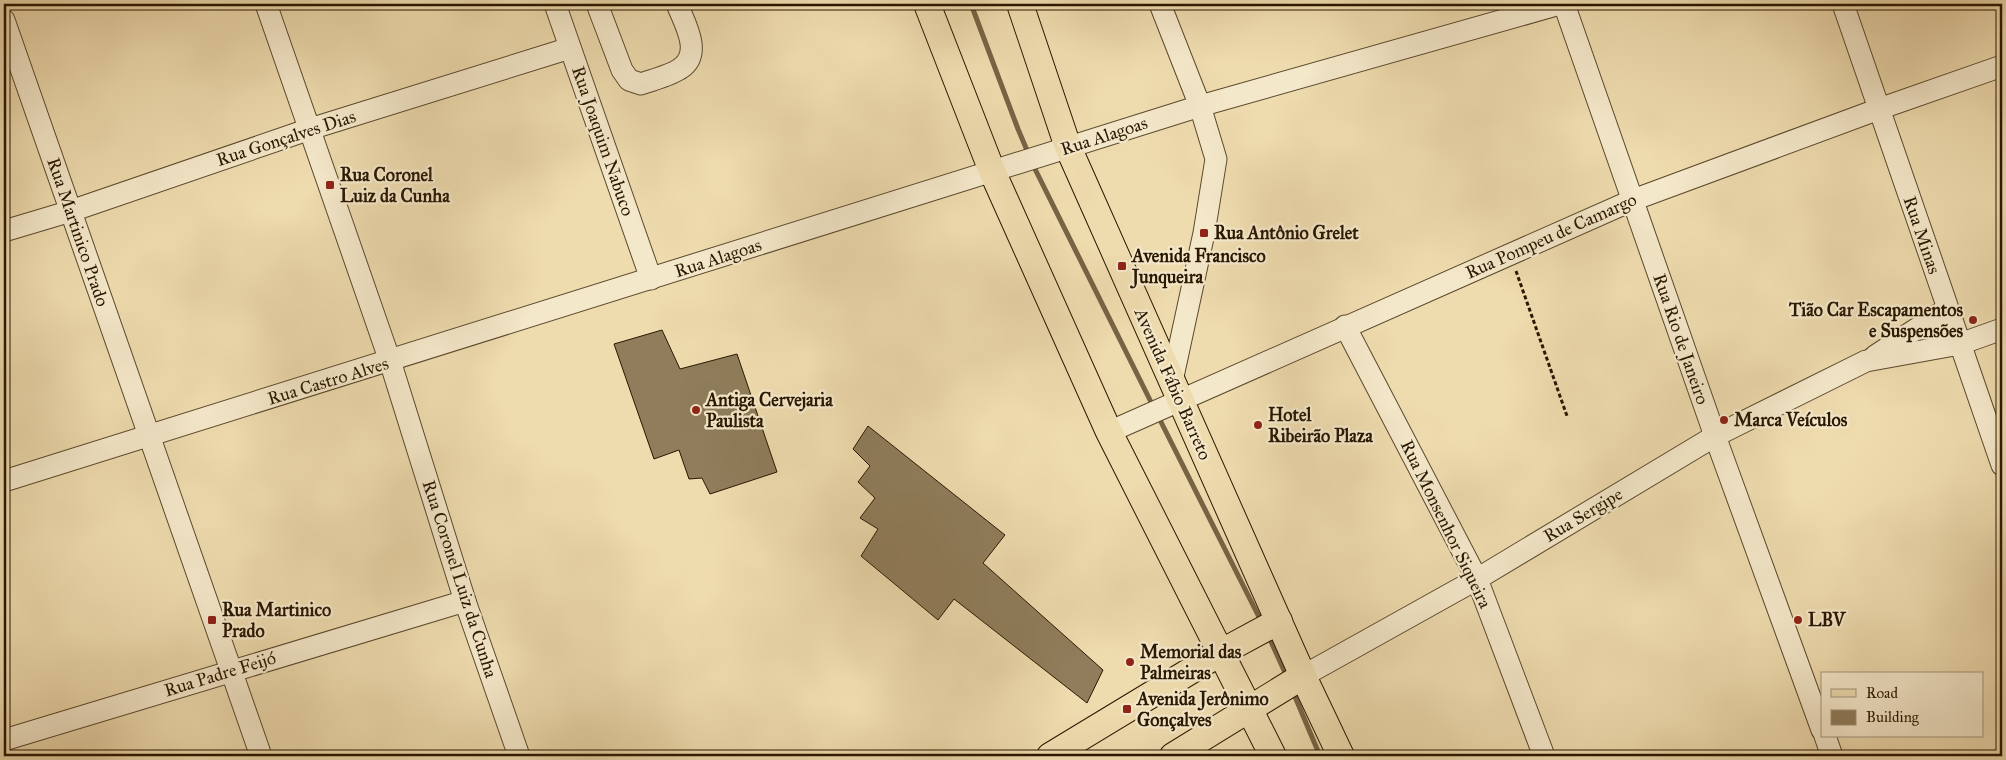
<svg xmlns="http://www.w3.org/2000/svg" width="2006" height="760" font-family="'IM FELL Great Primer',serif">
<style>
.lines{fill:none;stroke-linecap:round;stroke-linejoin:round}
.stream{stroke:#776445;stroke-width:5}
.building{fill:#8f7d5b;stroke:#291701}
.minor-casing{stroke:#5a482c;stroke-width:23}
.major-casing{stroke:#291701;stroke-width:28}
.path{stroke:#291701;stroke-width:3;stroke-dasharray:4 2.5;stroke-linecap:butt}
.minor{stroke:#f4e8ca;stroke-width:21}
.major{stroke:#eedbae;stroke-width:26}
.poi-dot{fill:#8f2418;stroke:#f4e8ca;stroke-width:2}
.labels{text-anchor:middle;dominant-baseline:central;stroke-width:4.5;stroke-linejoin:round;paint-order:stroke}
.street-label{font-size:18px;fill:#291701;stroke:#f4e8ca}
.poi-label{font-size:18px;font-weight:bold;fill:#291701;stroke:#f4e8ca;text-anchor:start}
</style>
<rect width="100%" height="100%" fill="#eedbae"/>
<filter id="stains"><feTurbulence type="fractalNoise" baseFrequency=".004" numOctaves="4"/><feColorMatrix values="0 0 0 0 .2 0 0 0 0 .09 0 0 0 0 .02 0 0 0 .5 -.17"/></filter>
<radialGradient id="worn" r=".72"><stop offset=".6" stop-color="#630" stop-opacity="0"/><stop offset="1" stop-color="#630" stop-opacity=".3"/></radialGradient>
<g class="lines">
<g class="stream">
<polyline points="971,4 1018,129 1029,155"/>
<polyline points="1032,163 1153,406"/>
<polyline points="1158,416 1262,623"/>
<polyline points="1268,635 1287,677"/>
<polyline points="1293,692 1320,756"/>
</g>
</g>
<g class="building">
<polygon points="662,330 680,369 737,354 777,472 710,494 702,478 689,479 679,450 654,459 614,344"/>
<polygon points="868,426 1005,535 983,563 1103,670 1087,703 954,599 938,620 861,556 878,529 860,518 875,498 858,482 870,466 853,449"/>
</g>
<g class="lines">
<g class="minor-casing">
<g id="minor">
<polyline points="266,4 390,361 465,601 519,756"/>
<polyline points="555,4 651,279"/>
<path d="M597,4L622,70L629,80L641,84C652,80 672,75 681,68C703,53 684,22 677,4"/>
<polyline points="1160,4 1200,106 1216,159 1204,233 1172,381"/>
<polyline points="1564,4 1715,436 1822,730"/>
<polyline points="1843,4 2002,465"/>
<polyline points="4,20 261,756"/>
<polyline points="4,231 71,211 310,129 570,48"/>
<polyline points="1345,326 1477,579 1544,756"/>
<polyline points="1875,356 1947,309"/>
<polyline points="1109,432 1633,200 1879,109 2002,66"/>
<polyline points="4,481 1200,106 1560,4"/>
<polyline points="1303,676 1477,579 1715,436 1866,361 1960,344 2002,329"/>
<polyline points="1825,736 1832,756"/>
<polyline points="4,740 465,601"/>
</g>
</g>
<g class="major-casing">
<g id="major">
<polyline points="927,4 992,171 1109,432 1273,756"/>
<polyline points="1020,4 1068,147 1303,676 1341,756"/>
<polyline points="1050,756 1220,653 1279,621"/>
<polyline points="1173,756 1303,676"/>
</g>
</g>
<polyline class="path" points="1516,271 1567,416"/>
<use href="#minor" class="minor"/>
<use href="#major" class="major"/>
</g>
<g class="poi-dot">
<rect x="325" y="180" width="10" height="10" rx="2.5"/>
<rect x="1199" y="228" width="10" height="10" rx="2.5"/>
<rect x="1117" y="261" width="10" height="10" rx="2.5"/>
<circle cx="1973" cy="320" r="5"/>
<circle cx="696" cy="410" r="5"/>
<circle cx="1724" cy="420" r="5"/>
<circle cx="1258" cy="425" r="5"/>
<rect x="207" y="615" width="10" height="10" rx="2.5"/>
<circle cx="1798" cy="620" r="5"/>
<circle cx="1130" cy="662" r="5"/>
<rect x="1122" y="704" width="10" height="10" rx="2.5"/>
</g>
<g class="labels">
<g class="street-label">
<text transform="translate(1104 136) rotate(-18)">Rua Alagoas</text>
<text transform="translate(286 138) rotate(-18)">Rua Gonçalves Dias</text>
<text transform="translate(603 141) rotate(71)">Rua Joaquim Nabuco</text>
<text transform="translate(78 232) rotate(71)">Rua Martinico Prado</text>
<text transform="translate(1922 235) rotate(71)">Rua Minas</text>
<text transform="translate(1551 236) rotate(-24)">Rua Pompeu de Camargo</text>
<text transform="translate(718 258) rotate(-18)">Rua Alagoas</text>
<text transform="translate(1681 339) rotate(71)">Rua Rio de Janeiro</text>
<text transform="translate(328 381) rotate(-17)">Rua Castro Alves</text>
<text transform="translate(1173 384) rotate(66)">Avenida Fábio Barreto</text>
<text transform="translate(1583 515) rotate(-31)">Rua Sergipe</text>
<text transform="translate(1446 524) rotate(64)">Rua Monsenhor Siqueira</text>
<text transform="translate(460 579) rotate(72)">Rua Coronel Luiz da Cunha</text>
<text transform="translate(220 674) rotate(-17)">Rua Padre Feijó</text>
</g>
<g class="poi-label">
<text x="340" y="175">Rua Coronel<tspan x="340" dy="21">Luiz da Cunha</tspan></text>
<text x="1214" y="233">Rua Antônio Grelet</text>
<text x="1132" y="256">Avenida Francisco<tspan x="1132" dy="21">Junqueira</tspan></text>
<text x="1963" y="310" text-anchor="end">Tião Car Escapamentos<tspan x="1963" dy="21">e Suspensões</tspan></text>
<text x="706" y="400">Antiga Cervejaria<tspan x="706" dy="21">Paulista</tspan></text>
<text x="1268" y="415">Hotel<tspan x="1268" dy="21">Ribeirão Plaza</tspan></text>
<text x="1734" y="420">Marca Veículos</text>
<text x="222" y="610">Rua Martinico<tspan x="222" dy="21">Prado</tspan></text>
<text x="1808" y="620">LBV</text>
<text x="1140" y="652">Memorial das<tspan x="1140" dy="21">Palmeiras</tspan></text>
<text x="1137" y="699">Avenida Jerônimo<tspan x="1137" dy="21">Gonçalves</tspan></text>
</g>
</g>
<rect width="2006" height="760" fill="none" stroke="#eedbae" stroke-width="20"/>
<rect x="5" y="5" width="1996" height="750" fill="none" stroke="#291701" stroke-width="2.5"/>
<rect x="10" y="10" width="1986" height="740" fill="none" stroke="#291701"/>
<rect x="1821" y="672" width="162" height="65" fill="#f4e8ca" stroke="#a3947a"/>
<rect x="1831" y="689" width="25" height="8" fill="#eedbae" stroke="#a3947a"/>
<text x="1866" y="698" font-size="15" fill="#291701">Road</text>
<rect x="1831" y="710" width="25" height="15" fill="#8f7d5b" stroke="#a3947a"/>
<text x="1866" y="722" font-size="15" fill="#291701">Building</text>
<rect width="100%" height="100%" filter="url(#stains)"/>
<rect width="100%" height="100%" fill="url(#worn)"/>
</svg>
